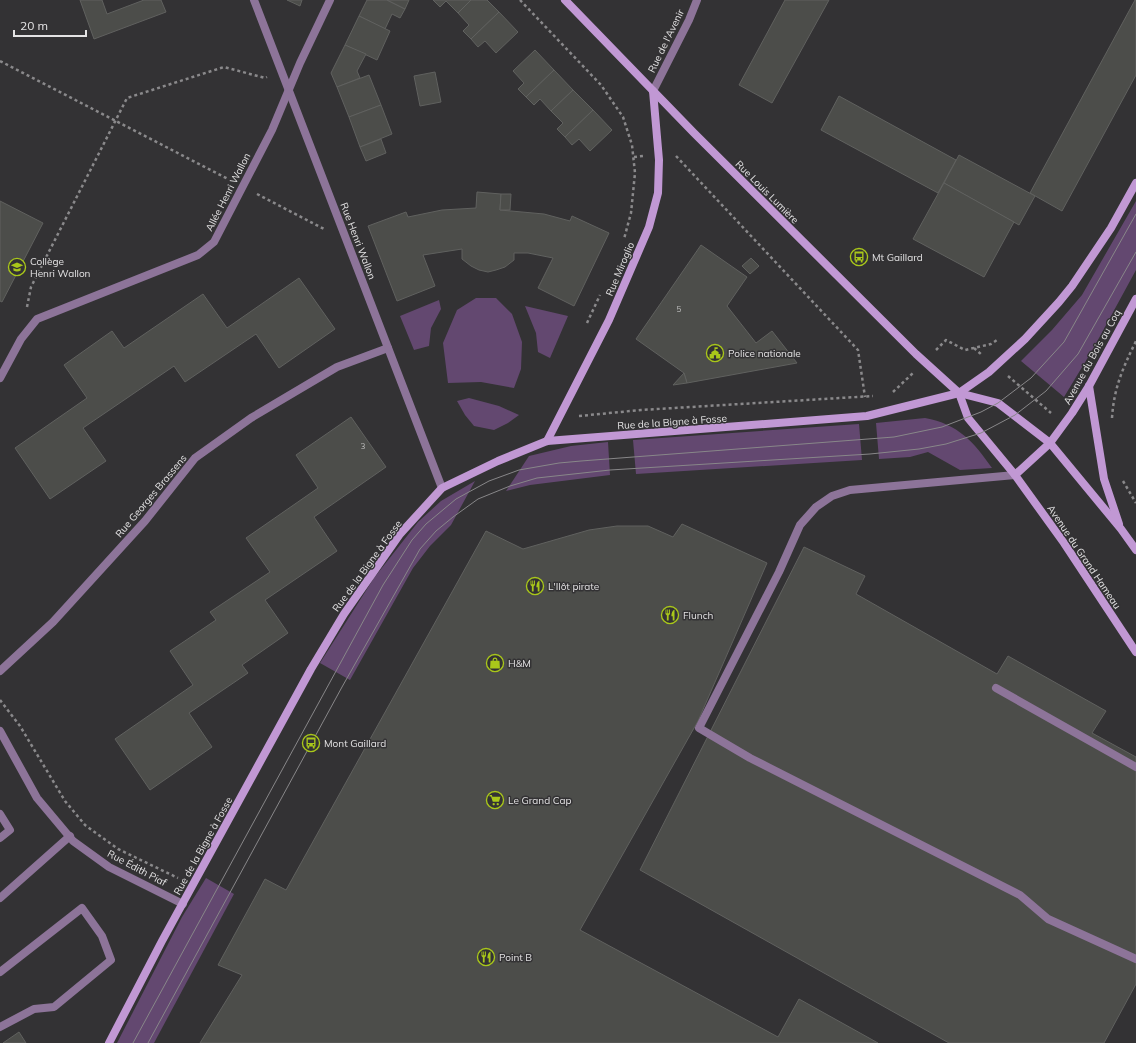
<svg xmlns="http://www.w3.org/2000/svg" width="1136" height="1043" font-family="Mulish,sans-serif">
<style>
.green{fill:#634870}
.building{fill:#4c4d4a;stroke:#60615f}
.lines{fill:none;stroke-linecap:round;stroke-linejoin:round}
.path{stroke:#8a898b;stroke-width:2.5;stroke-dasharray:3 3;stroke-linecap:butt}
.lane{stroke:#8d7499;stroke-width:8}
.street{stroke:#8d7499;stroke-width:8}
.secondary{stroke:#c198d4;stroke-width:8}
.tram{stroke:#888789;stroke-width:1}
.labels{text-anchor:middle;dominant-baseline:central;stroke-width:3;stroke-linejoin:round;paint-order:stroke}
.number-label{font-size:8px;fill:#bebebe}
.street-label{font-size:10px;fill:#e4e3e4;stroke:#333234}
.poi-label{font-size:10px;fill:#e4e3e4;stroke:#333234;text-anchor:start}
</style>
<rect width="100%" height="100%" fill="#333234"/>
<g class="green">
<polygon points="1136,201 1136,270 1093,349 1064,397 1021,361 1052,330 1082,295"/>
<polygon points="476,298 496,298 512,314 522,342 521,369 514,388 481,382 448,383 443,343 457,310"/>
<polygon points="439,300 441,309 431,328 429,346 414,350 400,316"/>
<polygon points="525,306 568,316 550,358 538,352 536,333"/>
<polygon points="469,398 499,406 519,415 508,423 494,430 474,426 465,415 457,401"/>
<path d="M925,418C958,424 974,442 992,468L960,470L928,452L910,457L879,459L876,423Z"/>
<polygon points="859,424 862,460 636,474 633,440"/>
<polygon points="608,442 610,475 530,485 506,491 529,456 571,446"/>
<polygon points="475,481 451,525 430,546 413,568 350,680 320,663 374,578 418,522 441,501"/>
<polygon points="206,878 234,894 154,1043 117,1043 182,917"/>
</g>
<g class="building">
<polygon points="80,0 102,0 107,14 144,0 161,0 166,12 94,39"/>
<polygon points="287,0 302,0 300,6"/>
<polygon points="367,0 387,0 405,9 400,18 392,14 385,29 359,16"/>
<polygon points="387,0 409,0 405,9"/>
<polygon points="433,0 471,0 458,13 446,1 440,7"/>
<polygon points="471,0 487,0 499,12 471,39 463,31 469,25 458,13"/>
<polygon points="785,0 829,0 772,103 739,85"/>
<polygon points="1135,0 1136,0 1136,75 1062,211 1030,193"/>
<polygon points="499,12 518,32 496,53 485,41 478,47 471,39"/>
<polygon points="359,16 390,31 377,60 345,45"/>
<polygon points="345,45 366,54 357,71 360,78 337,87 331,73"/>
<polygon points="535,50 554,70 526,97 518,89 524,83 513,71"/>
<polygon points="554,70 573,90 551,111 540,99 534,105 526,97"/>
<polygon points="435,72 441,102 420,106 414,76"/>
<polygon points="369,75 381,105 349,117 337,87"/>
<polygon points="573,90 593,110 565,137 557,129 563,123 551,111"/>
<polygon points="839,96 956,160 938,193 821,130"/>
<polygon points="381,105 392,134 360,147 349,117"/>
<polygon points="593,110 612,130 590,151 579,139 572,145 565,137"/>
<polygon points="381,139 386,153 366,161 360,147"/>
<polygon points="959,155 1035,196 1019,225 944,183"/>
<polygon points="944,183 1014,222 984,277 913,239"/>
<polygon points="477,192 501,194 500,210 544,214 570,221 572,216 609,233 574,306 538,288 553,258 528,253 514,253 514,260 505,267 496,270 488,272 479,270 471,266 462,259 462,249 423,255 435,286 397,301 368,226 406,212 408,217 442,210 476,208"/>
<polygon points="501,194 511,194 510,210 500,210"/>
<polygon points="0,201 43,223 2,302 0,301"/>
<polygon points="701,245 747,277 727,306 756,343 772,331 797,363 687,383 684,373 636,339"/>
<polygon points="751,258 759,266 750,274 742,266"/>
<polygon points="299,278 335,329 279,368 256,334 185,382 174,366 83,428 106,461 50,499 15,448 87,398 64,365 112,331 124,348 203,294 227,328"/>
<polygon points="684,373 687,383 673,385"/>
<polygon points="351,417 386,467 314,517 337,551 265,600 288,633 242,665 248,673 189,713 212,747 150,790 115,739 193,685 170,651 216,620 210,612 270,572 246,538 318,488 296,455"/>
<polygon points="682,524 767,563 698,721 580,930 778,1037 799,999 878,1043 200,1043 242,975 218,965 265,879 286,890 486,531 523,549 589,530 617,526 648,526 673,537"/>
<polygon points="804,547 865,576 856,594 997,674 1008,656 1106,711 1092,733 1136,757 1136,984 1104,1043 949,1043 640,870"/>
<polygon points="19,1032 26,1043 3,1043"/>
</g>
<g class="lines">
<g class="path">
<polyline points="520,0 601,85 623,117 632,145 635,173 631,213 624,239"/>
<polyline points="0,61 228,179"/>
<polyline points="676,156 858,350 865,397"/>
<polyline points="634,157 643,156"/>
<polyline points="257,194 324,229"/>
<polyline points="27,307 31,287 127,98 224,67 265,78 267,77"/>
<polyline points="587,323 600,295"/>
<polyline points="974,348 982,355"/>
<polyline points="936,350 946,340 965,350 991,344 997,340"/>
<polyline points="1008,376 1051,413"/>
<polyline points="893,392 913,373"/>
<polyline points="579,416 641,410 873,396"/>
<path d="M1112,418C1114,387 1123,368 1136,341"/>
<polyline points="1123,481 1136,503"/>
<polyline points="0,700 20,726 65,801 85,825 118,849 178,878"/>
</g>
<g class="lane">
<polyline points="1015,475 850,490 832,496 816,507 800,525 779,572 699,728 750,758 1020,895 1048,919 1136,959"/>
<polyline points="996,688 1136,767"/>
<polyline points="0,814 10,830 0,838"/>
<polyline points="0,972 82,908 102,936 111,960 54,1007 34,1009 0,1027"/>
</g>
<g class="street">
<polyline points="254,0 442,488"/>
<polyline points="653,91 689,20 697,0"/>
<polyline points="0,378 21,339 37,319 198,255 214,242 272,130 300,63 330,0"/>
<polyline points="0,671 53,622 145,521 195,458 251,418 337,367 388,348"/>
<polyline points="0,731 37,798 73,841 109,867 183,904"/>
<polyline points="0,898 70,836"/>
</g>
<g class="secondary">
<polyline points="565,0 694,133 916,354 959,393 998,403 1050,443 1121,529 1136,550"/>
<polyline points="1089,386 1104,479 1119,524"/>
<polyline points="959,393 968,418 1015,475 1064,543 1136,652"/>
<polyline points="547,441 609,320 649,227 658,193 659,160 653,91"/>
<polyline points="1015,475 1050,443 1072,413 1089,386 1136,299"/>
<polyline points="109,1043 162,941 311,669 344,614 400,534 442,488 498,461 547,441 867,416 959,393 989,372 1025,339 1059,302 1072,286 1111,228 1136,183"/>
</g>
<g class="tram">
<polyline points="133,1043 383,585 412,540 426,524 456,499 489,481 519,470 559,463 581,461 894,437 942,427 981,412 998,403 1031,378 1064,342 1136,214"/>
<polyline points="148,1043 342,687 420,549 436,531 453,517 478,499 510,486 537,478 610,470 870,454 919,449 946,444 981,433 1015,415 1046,391 1078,354 1136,252"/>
</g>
</g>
<defs>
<g id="bus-ring" transform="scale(0.9)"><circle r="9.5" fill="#333234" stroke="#a9c71a" stroke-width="1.5"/><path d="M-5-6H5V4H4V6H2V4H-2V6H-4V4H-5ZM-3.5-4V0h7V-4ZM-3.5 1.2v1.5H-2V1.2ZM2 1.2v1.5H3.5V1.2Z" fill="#a9c71a"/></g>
<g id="school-ring" transform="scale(0.9)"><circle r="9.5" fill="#333234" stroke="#a9c71a" stroke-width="1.5"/><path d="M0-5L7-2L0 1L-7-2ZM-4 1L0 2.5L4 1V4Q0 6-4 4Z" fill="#a9c71a"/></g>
<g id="civic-ring" transform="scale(0.9)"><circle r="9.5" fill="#333234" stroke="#a9c71a" stroke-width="1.5"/><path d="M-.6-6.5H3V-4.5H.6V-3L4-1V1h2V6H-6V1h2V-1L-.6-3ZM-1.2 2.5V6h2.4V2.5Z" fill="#a9c71a"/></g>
<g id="restaurant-ring" transform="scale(0.9)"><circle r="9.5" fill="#333234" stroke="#a9c71a" stroke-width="1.5"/><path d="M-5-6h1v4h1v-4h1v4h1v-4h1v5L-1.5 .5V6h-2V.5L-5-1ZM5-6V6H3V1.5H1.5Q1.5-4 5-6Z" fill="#a9c71a"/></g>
<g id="shop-ring" transform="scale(0.9)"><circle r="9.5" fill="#333234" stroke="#a9c71a" stroke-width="1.5"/><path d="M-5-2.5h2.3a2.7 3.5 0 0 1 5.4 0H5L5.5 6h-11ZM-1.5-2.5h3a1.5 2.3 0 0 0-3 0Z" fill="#a9c71a"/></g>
<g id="supermarket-ring" transform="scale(0.9)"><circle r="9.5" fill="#333234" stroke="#a9c71a" stroke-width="1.5"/><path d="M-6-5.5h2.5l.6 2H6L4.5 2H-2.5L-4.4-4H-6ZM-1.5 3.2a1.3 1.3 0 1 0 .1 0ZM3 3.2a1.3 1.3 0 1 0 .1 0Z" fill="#a9c71a"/></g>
</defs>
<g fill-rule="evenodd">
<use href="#bus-ring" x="859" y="257"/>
<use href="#school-ring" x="17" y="267"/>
<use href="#civic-ring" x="715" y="353"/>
<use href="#restaurant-ring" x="535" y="586"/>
<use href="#restaurant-ring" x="670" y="615"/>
<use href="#shop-ring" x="495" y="663"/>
<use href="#bus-ring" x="311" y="743"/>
<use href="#supermarket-ring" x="495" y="800"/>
<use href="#restaurant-ring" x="486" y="957"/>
</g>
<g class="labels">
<g class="number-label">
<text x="679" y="309">5</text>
<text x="363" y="446">3</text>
</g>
<g class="street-label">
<text transform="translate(666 41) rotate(-64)">Rue de l'Avenir</text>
<text transform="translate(228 192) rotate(-63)">Allée Henri Wallon</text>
<text transform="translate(767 192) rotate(45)">Rue Louis Lumière</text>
<text transform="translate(358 241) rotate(69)">Rue Henri Wallon</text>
<text transform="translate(620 269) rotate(-67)">Rue Miroglio</text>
<text transform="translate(1092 357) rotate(-61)">Avenue du Bois au Coq</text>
<text transform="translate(672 422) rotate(-4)">Rue de la Bigne à Fosse</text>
<text transform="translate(151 496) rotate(-50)">Rue Georges Brassens</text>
<text transform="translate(1084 557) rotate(56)">Avenue du Grand Hameau</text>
<text transform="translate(367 566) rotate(-54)">Rue de la Bigne à Fosse</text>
<text transform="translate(203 846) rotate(-61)">Rue de la Bigne à Fosse</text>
<text transform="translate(137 868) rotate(28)">Rue Édith Piaf</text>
</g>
<g class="poi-label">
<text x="872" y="257">Mt Gaillard</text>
<text x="30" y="261">Collège<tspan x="30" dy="12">Henri Wallon</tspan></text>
<text x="728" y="353">Police nationale</text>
<text x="548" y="586">L'Ilôt pirate</text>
<text x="683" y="615">Flunch</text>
<text x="508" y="663">H&amp;M</text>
<text x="324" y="743">Mont Gaillard</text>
<text x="508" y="800">Le Grand Cap</text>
<text x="499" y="957">Point B</text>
</g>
</g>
<path d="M14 30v6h72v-6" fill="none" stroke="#e4e3e4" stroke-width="2"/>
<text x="20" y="30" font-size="12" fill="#e4e3e4" stroke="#333234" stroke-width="3" paint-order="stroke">20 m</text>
</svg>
